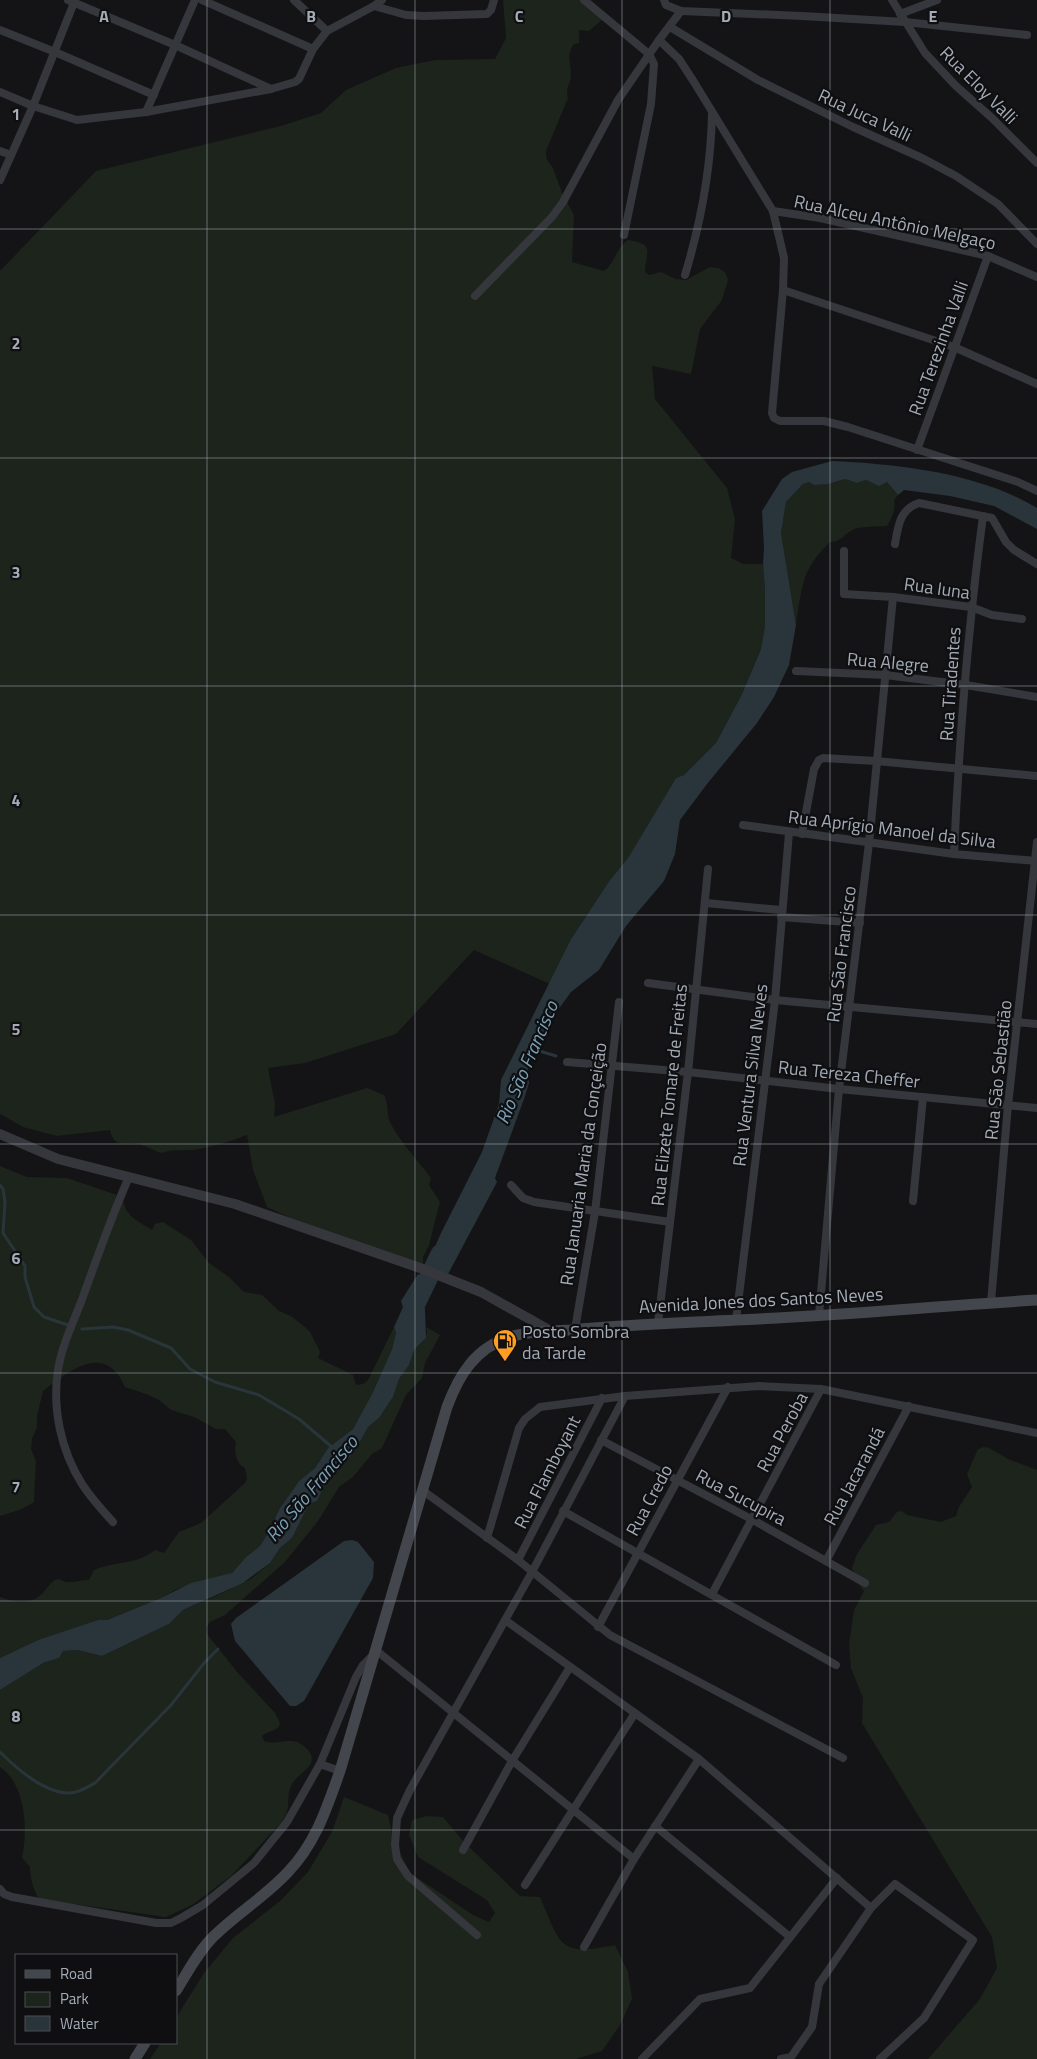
<svg xmlns="http://www.w3.org/2000/svg" width="1037" height="2059" font-family="'Titillium Web',sans-serif">
<style>
.green{fill:#1c241c}
.water{fill:#29353b}
.lines{fill:none;stroke-linecap:round;stroke-linejoin:round}
.stream{stroke:#29353b;stroke-width:3}
.river{stroke:#29353b;stroke-width:19}
.minor{stroke:#35373c;stroke-width:8}
.tertiary{stroke:#35373c;stroke-width:10}
.secondary{stroke:#43464c;stroke-width:11}
.grid{fill:none;stroke:#a4acb8;stroke-width:1;stroke-opacity:0.55}
.labels{text-anchor:middle;dominant-baseline:central;stroke-width:4.5;stroke-linejoin:round;paint-order:stroke}
.street-label{font-size:18px;fill:#a4acb8;stroke:#0f0f11}
.poi-label{font-size:18px;fill:#a4acb8;stroke:#0f0f11;text-anchor:start}
.water-label{font-size:19px;font-style:italic;fill:#78a0b6;stroke:#0f0f11}
.grid-label{font-size:16px;text-anchor:middle;font-weight:bold;fill:#a4acb8;stroke:#0f0f11;stroke-width:4.5;stroke-linejoin:round;paint-order:stroke}
</style>
<rect width="100%" height="100%" fill="#141416"/>
<g class="green">
<path d="M503,0H581L603,19L589,31L579,30V43L574,44C566,55 571,62 571,75C571,85 565,86 568,98L546,151V158L553,168L562,193L574,215L572,262L604,271C615,263 616,248 628,240C657,244 645,253 645,272L649,275L661,272L676,279L686,280L710,267L718,268L725,272L728,280L722,300L700,329L691,374L652,366L655,399L727,488L735,519L731,558L743,564H763L765,590V626L761,649L742,694L716,743L684,775L676,778L628,858L610,880L571,939L550,984L474,950L396,1034L305,1063L268,1068L275,1104L274,1117L367,1088L384,1095C388,1103 387,1111 389,1119C394,1135 420,1163 431,1178L429,1185L440,1202L429,1245L423,1257V1269L310,1227L267,1207L253,1170L247,1135C229,1142 211,1147 193,1150C182,1151 171,1149 161,1153C154,1151 147,1146 139,1144C127,1140 114,1151 110,1130L57,1136L23,1127L0,1114V271L96,171L281,126L321,113L346,90L396,68L435,60L495,59L506,38Z"/>
<path d="M845,479L857,483L866,480L879,485L887,482L898,495L894,500C896,510 892,517 887,526C876,527 863,526 854,529C845,533 840,543 830,542C801,570 802,587 796,625L781,533L786,502L803,484L809,482L814,485L834,483Z"/>
<path d="M0,1166L27,1177L67,1178L123,1197C123,1215 138,1221 152,1230L155,1224L163,1222L191,1240L209,1263L229,1277L244,1292L262,1295L279,1311L291,1316L305,1327L310,1332L320,1352L318,1358L353,1375L356,1385L363,1384L368,1380L394,1327L396,1333L392,1349L373,1392L353,1429L328,1448L315,1468L299,1481L280,1508L268,1533L260,1546L246,1557L232,1573L177,1589L161,1598L107,1620H98L38,1640L0,1658V1597C11,1601 28,1605 38,1597C45,1593 48,1584 55,1580C59,1578 62,1581 66,1582C74,1583 81,1580 89,1580L94,1570C118,1560 134,1566 155,1550L164,1553L179,1532L201,1523L245,1483L247,1478L245,1468C235,1463 234,1451 236,1442L225,1429H216L194,1417L171,1410L159,1400L146,1394L125,1387C105,1341 69,1371 43,1391L37,1416V1427L32,1439L31,1449L36,1461L34,1502L22,1509L0,1516Z"/>
<path d="M426,1327L440,1335L425,1363L422,1378L406,1395L382,1448L372,1454L353,1477L339,1487L318,1521L285,1562L225,1615L210,1622L206,1628L207,1634L238,1673L275,1713L280,1723L279,1727C273,1732 268,1731 262,1736L264,1741C277,1747 293,1733 307,1749C311,1753 313,1757 311,1763C309,1769 295,1777 291,1786C285,1801 293,1806 281,1823L231,1876L192,1905L166,1917L39,1899C33,1890 30,1877 30,1867L22,1858C28,1831 26,1784 0,1767V1690L63,1651L78,1650L102,1656L169,1624L183,1610L216,1596L251,1579L270,1563L280,1548L292,1538L309,1504L317,1501L330,1474L368,1427L379,1418L393,1397L399,1379L409,1365L414,1350L423,1342L427,1333Z"/>
<polygon points="984,1447 989,1448 1008,1459 1037,1470 1037,2059 928,2059 980,1999 997,1968 992,1937 862,1723 863,1698 851,1668 849,1644 854,1610 864,1591 857,1582 852,1568 857,1554 876,1525 889,1522 897,1512 902,1511 907,1515 941,1522 956,1516 959,1507 972,1487 967,1474 978,1449"/>
<path d="M344,1797L388,1815L393,1838L410,1873L473,1915L489,1922L495,1913L487,1900L418,1857L409,1835L412,1820L427,1816L443,1817L463,1841L520,1896L540,1897C561,1945 558,1957 615,1945L628,1972L632,1999L620,2025L602,2051L576,2059H150L161,2043H176V2018L204,1973L233,1938L280,1901L308,1872L332,1832Z"/>
</g>
<g class="water">
<path d="M832,461C898,464 980,473 1037,508V529L994,506L950,496L904,490L898,495L887,482L879,486L866,480L857,483L845,479L829,484L814,485L809,482L803,484L786,502L781,533L796,625L789,665L774,697L757,723L707,784L680,820L675,854L664,881L626,926L599,970L571,992L553,1017L528,1066L529,1083L524,1099L495,1178L497,1182L447,1276L425,1270L441,1233L482,1152L499,1104L501,1080L571,939L610,880L628,858L676,778L684,775L716,743L742,694L761,649L765,626V590L763,564L764,548L762,511L782,479L792,472Z"/>
<polygon points="418,1274 422,1276 424,1282 426,1338 414,1350 409,1365 399,1379 393,1397 379,1418 368,1427 354,1452 344,1463 330,1474 317,1501 309,1504 292,1538 280,1548 270,1563 243,1583 183,1610 169,1624 102,1656 78,1650 63,1651 59,1658 45,1662 0,1690 0,1658 38,1640 98,1620 107,1620 161,1598 191,1583 232,1573 246,1557 260,1546 268,1533 280,1508 299,1481 315,1468 328,1448 353,1429 373,1392 392,1349 396,1333 394,1327 403,1307 401,1301"/>
<polygon points="352,1540 358,1542 374,1562 373,1578 304,1701 296,1706 290,1706 235,1641 231,1624 236,1618 344,1541"/>
</g>
<g class="lines">
<g class="stream">
<polyline points="533,1049 556,1056"/>
<polyline points="0,1185 3,1189 5,1202 3,1233 25,1266 25,1277 34,1307 44,1317 68,1325"/>
<polyline points="82,1329 113,1327 128,1330 171,1348 190,1369 215,1382 259,1395 299,1419 333,1448"/>
<path d="M0,1752C16,1768 42,1791 66,1793C76,1794 86,1788 95,1783L171,1705L205,1662L218,1649"/>
</g>
<polyline class="river" points="414,1308 440,1254"/>
<g class="minor">
<polyline points="68,0 175,45 271,89"/>
<polyline points="202,0 313,49"/>
<polyline points="294,0 327,31"/>
<polyline points="584,0 649,54 654,64 651,104 624,235"/>
<polyline points="664,0 666,5 681,11 802,16 905,22 1027,35"/>
<polyline points="892,0 925,53 956,86 992,118 1037,163"/>
<polyline points="374,6 406,15 424,16 487,14 491,10 494,0"/>
<polyline points="900,14 937,0"/>
<polyline points="670,27 758,80 853,127 922,158 956,176 998,204 1037,244"/>
<polyline points="0,30 55,52 154,95"/>
<polyline points="659,40 679,59 694,82 773,211 784,258 783,290 772,413 774,418 780,421 824,421 848,427 1018,482 1037,491"/>
<polyline points="0,92 33,106 77,120 146,112 271,89 295,82 299,79 313,49 327,31 374,6 382,0"/>
<polyline points="146,112 195,0"/>
<polyline points="0,151 11,155"/>
<polyline points="0,180 33,106 75,0"/>
<polyline points="773,211 820,218 988,256 1037,277"/>
<path d="M685,275C701,222 711,169 712,113"/>
<polyline points="783,290 954,347 1037,384"/>
<polyline points="475,296 552,217 563,202 618,100 659,40 681,11"/>
<polyline points="917,450 988,256"/>
<path d="M895,544C898,526 900,509 919,503L992,518L1006,542L1014,550L1037,564"/>
<polyline points="844,551 844,594 893,597 971,607 992,615 1022,619"/>
<polyline points="796,671 885,675 966,685 1037,697"/>
<polyline points="743,825 954,854 1037,861"/>
<polyline points="802,834 814,769 819,760 823,758 876,761 1037,776"/>
<path d="M954,854C959,741 968,628 983,516"/>
<polyline points="706,903 781,910"/>
<polyline points="781,917 860,923"/>
<polyline points="648,983 775,1000 1037,1024"/>
<polyline points="567,1062 688,1072 839,1089 1037,1108"/>
<polyline points="511,1185 523,1198 534,1202 670,1222"/>
<polyline points="913,1201 923,1097"/>
<polyline points="991,1302 1008,1105 1037,842"/>
<polyline points="819,1315 839,1089 869,843 893,597"/>
<polyline points="736,1320 775,1000 789,833"/>
<polyline points="658,1323 688,1072 708,869"/>
<polyline points="575,1329 595,1212 619,1002"/>
<polyline points="601,1440 753,1520 865,1583"/>
<polyline points="422,1490 518,1560 610,1635 843,1758"/>
<polyline points="563,1511 836,1665"/>
<path d="M113,1522C102,1510 91,1498 82,1484C61,1451 52,1408 58,1370C62,1344 75,1319 84,1294C98,1255 112,1215 129,1177"/>
<polyline points="487,1538 519,1428 525,1419 540,1407 625,1396 759,1386 821,1389 1037,1433"/>
<polyline points="518,1560 602,1398"/>
<polyline points="826,1561 909,1406"/>
<polyline points="712,1594 821,1389"/>
<polyline points="505,1620 699,1759 871,1908"/>
<polyline points="598,1627 728,1387"/>
<polyline points="320,1764 356,1677 363,1665 377,1651 634,1859"/>
<polyline points="655,1826 790,1937"/>
<polyline points="463,1850 512,1761 570,1667"/>
<polyline points="525,1885 635,1713"/>
<polyline points="0,1889 4,1894 12,1897 156,1923 171,1923 181,1918 203,1905 254,1863 287,1822 320,1764 340,1771"/>
<polyline points="477,1935 408,1876 397,1859 395,1845 397,1818 410,1790 532,1572 625,1396"/>
<polyline points="584,1947 634,1859 699,1759"/>
<polyline points="642,2059 700,1999 750,1988 837,1878"/>
<polyline points="781,2059 791,2057 812,2027 819,1984 871,1908 895,1884 973,1940 924,2018 880,2059"/>
</g>
<polyline class="tertiary" points="0,1134 58,1159 235,1204 423,1269 481,1292 551,1331"/>
<g class="secondary">
<path d="M176,1991C187,1973 198,1952 213,1937C236,1914 266,1896 288,1872C316,1843 327,1807 340,1771L447,1407C459,1375 475,1348 510,1337C527,1331 552,1331 570,1330C625,1325 680,1323 736,1320C836,1316 937,1306 1037,1300"/>
<polyline points="135,2059 145,2043"/>
</g>
</g>
<path class="grid" d="M207,0V2059M415,0V2059M622,0V2059M830,0V2059M0,229H1037M0,458H1037M0,686H1037M0,915H1037M0,1144H1037M0,1373H1037M0,1601H1037M0,1830H1037"/>
<defs>
<g id="fuel-pin" transform="scale(1.25)"><path d="M0 17L-7.5 6A9.5 9.5 0 1 1 7.5 6Z" fill="#ff9e23" stroke="#0f0f11"/><path d="M-5.5-6h7V0h2V4h1.3V-2.5L3-4.5l.8-.8L6-3V5H2.5V1h-1V6h-7ZM-4.2-4.7v3.2H.2V-4.7Z" fill="#111"/></g>
</defs>
<g fill-rule="evenodd">
<use href="#fuel-pin" x="505" y="1341"/>
</g>
<g class="labels">
<g class="street-label">
<text transform="translate(979 85) rotate(45)">Rua Eloy Valli</text>
<text transform="translate(865 115) rotate(25)">Rua Juca Valli</text>
<text transform="translate(895 222) rotate(12)">Rua Alceu Antônio Melgaço</text>
<text transform="translate(938 348) rotate(-70)">Rua Terezinha Valli</text>
<text transform="translate(937 588) rotate(8)">Rua Iuna</text>
<text transform="translate(888 662) rotate(5)">Rua Alegre</text>
<text transform="translate(950 684) rotate(-86)">Rua Tiradentes</text>
<text transform="translate(892 829) rotate(7)">Rua Aprígio Manoel da Silva</text>
<text transform="translate(841 954) rotate(-83)">Rua São Francisco</text>
<text transform="translate(998 1070) rotate(-84)">Rua São Sebastião</text>
<text transform="translate(849 1074) rotate(6)">Rua Tereza Cheffer</text>
<text transform="translate(750 1075) rotate(-83)">Rua Ventura Silva Neves</text>
<text transform="translate(669 1095) rotate(-84)">Rua Elizete Tomare de Freitas</text>
<text transform="translate(583 1164) rotate(-82)">Rua Januaria Maria da Conçeição</text>
<text transform="translate(761 1300) rotate(-3)">Avenida Jones dos Santos Neves</text>
<text transform="translate(782 1432) rotate(-62)">Rua Peroba</text>
<text transform="translate(547 1472) rotate(-63)">Rua Flamboyant</text>
<text transform="translate(854 1476) rotate(-62)">Rua Jacarandá</text>
<text transform="translate(741 1497) rotate(28)">Rua Sucupira</text>
<text transform="translate(649 1500) rotate(-62)">Rua Credo</text>
</g>
<g class="poi-label">
<text x="522" y="1331">Posto Sombra<tspan x="522" dy="21">da Tarde</tspan></text>
</g>
<g class="water-label">
<text transform="translate(526 1062) rotate(-67)">Rio São Francisco</text>
<text transform="translate(311 1488) rotate(-50)">Rio São Francisco</text>
</g>
</g>
<g class="grid-label">
<text x="104" y="22">A</text>
<text x="311" y="22">B</text>
<text x="519" y="22">C</text>
<text x="726" y="22">D</text>
<text x="933" y="22">E</text>
<text x="16" y="120">1</text>
<text x="16" y="349">2</text>
<text x="16" y="578">3</text>
<text x="16" y="806">4</text>
<text x="16" y="1035">5</text>
<text x="16" y="1264">6</text>
<text x="16" y="1493">7</text>
<text x="16" y="1722">8</text>
</g>
<rect x="15" y="1954" width="162" height="90" fill="#0f0f11" stroke="#4b4e54"/>
<rect x="25" y="1970" width="25" height="8" fill="#43464c" stroke="#4b4e54"/>
<text x="60" y="1979" font-size="15" fill="#a4acb8">Road</text>
<rect x="25" y="1992" width="25" height="15" fill="#1c241c" stroke="#4b4e54"/>
<text x="60" y="2004" font-size="15" fill="#a4acb8">Park</text>
<rect x="25" y="2016" width="25" height="15" fill="#29353b" stroke="#4b4e54"/>
<text x="60" y="2029" font-size="15" fill="#a4acb8">Water</text>
</svg>
